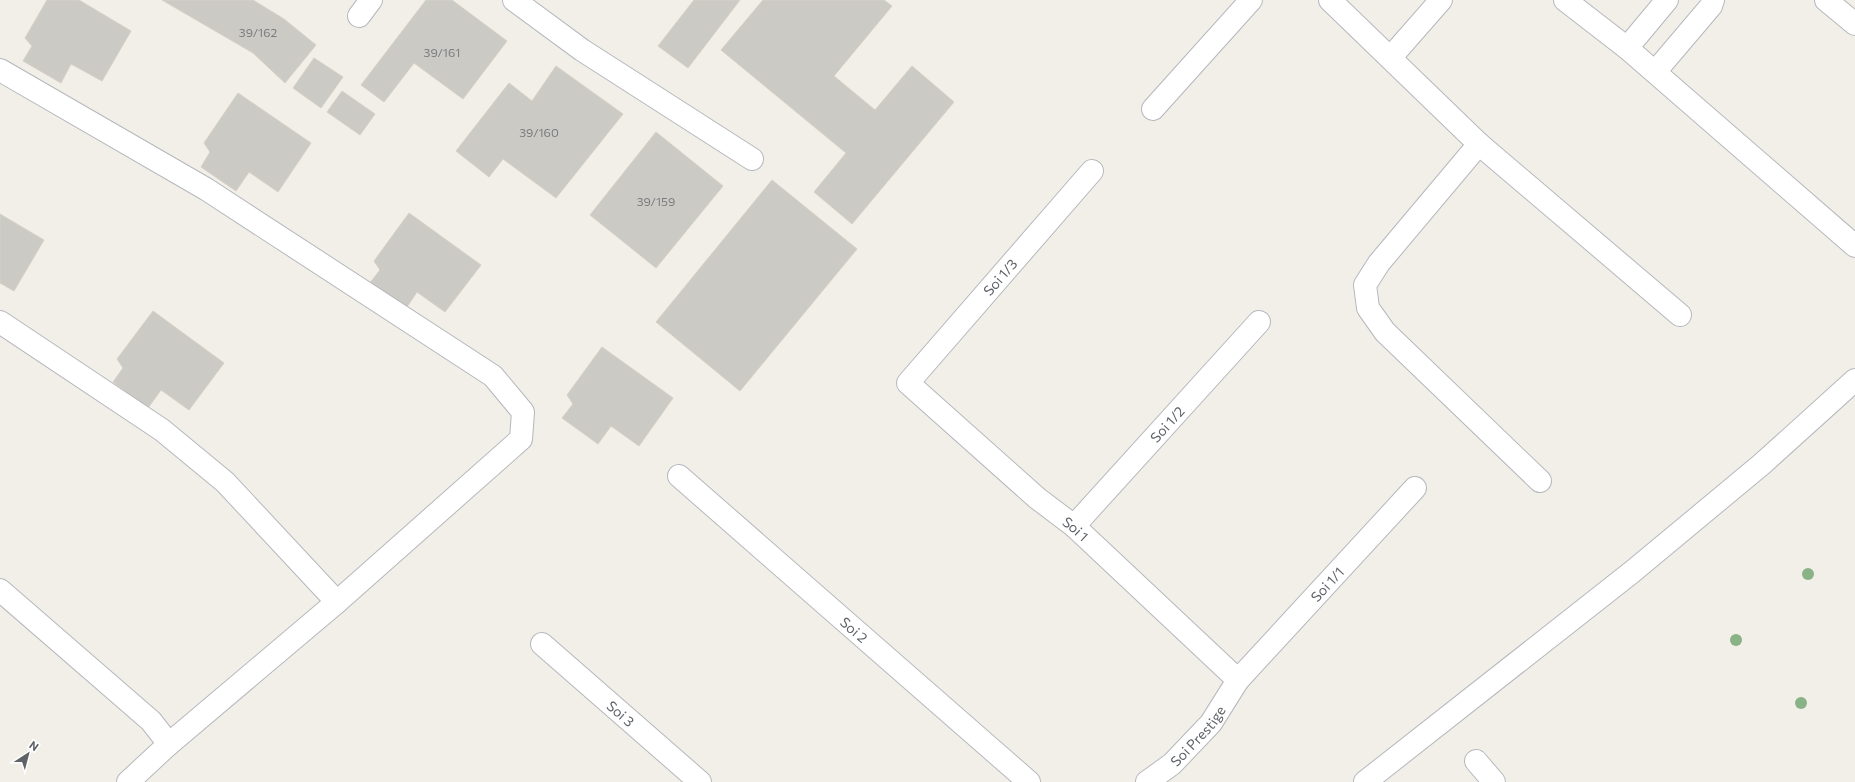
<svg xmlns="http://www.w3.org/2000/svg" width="1855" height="782" font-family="Commissioner,sans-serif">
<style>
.building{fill:#cccac5;stroke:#d6d1c6}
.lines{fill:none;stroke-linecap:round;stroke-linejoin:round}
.street-casing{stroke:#b5b8bc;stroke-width:24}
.street{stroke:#fff;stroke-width:22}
.tree{fill:#89b387}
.labels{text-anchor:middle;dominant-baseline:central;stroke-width:3;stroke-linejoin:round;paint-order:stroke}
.number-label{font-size:12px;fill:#7a7d7f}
.street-label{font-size:14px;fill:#5f6368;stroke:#fff}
</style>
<rect width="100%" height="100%" fill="#f1efe8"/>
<g class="building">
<polygon points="47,0 79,0 131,31 102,81 71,64 61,83 23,61 32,46 25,38"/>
<polygon points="162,0 253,0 284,19 316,45 285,83 253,53"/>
<polygon points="426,0 452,0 507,41 463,99 414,63 384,102 361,85"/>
<polygon points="694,0 740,0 688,68 658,46"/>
<polygon points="763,0 884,0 892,6 834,76 875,110 912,66 954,102 852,224 814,192 846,153 721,50"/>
<polygon points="314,58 343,77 321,108 293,88"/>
<polygon points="556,66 623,114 556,198 503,159 489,177 456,151 509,83 532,101"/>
<polygon points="342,91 375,114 360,135 327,112"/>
<polygon points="238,93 311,143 278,192 249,172 236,191 201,167 210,152 204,143"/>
<polygon points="656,132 723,186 656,268 590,215"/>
<polygon points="772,180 857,249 740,391 656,322"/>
<polygon points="409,213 481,265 445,312 417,292 405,310 369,284 380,270 374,261"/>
<polygon points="0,214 44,240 14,291 0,283"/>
<polygon points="153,311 224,363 189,410 161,390 148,408 113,382 123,368 117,359"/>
<polygon points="602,347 673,398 639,446 611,426 598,444 562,418 573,404 567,395"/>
</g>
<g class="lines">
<g class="street-casing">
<g id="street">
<polyline points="514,0 582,50 752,159"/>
<polyline points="1330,0 1479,144 1680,315"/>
<polyline points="1565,0 1627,48 1855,246"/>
<polyline points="1826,0 1855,24"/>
<polyline points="359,16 371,0"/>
<polyline points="1627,48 1667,0"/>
<polyline points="1391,57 1441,0"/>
<polyline points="0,70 206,189 493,376 523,412 521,439 337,602 169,744 128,782"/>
<polyline points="1655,72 1711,6 1713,0"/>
<polyline points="1153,109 1251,0"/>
<polyline points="1479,144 1379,263 1365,285 1368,308 1385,332 1540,481"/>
<path id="s1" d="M1092,171L908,383L1037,498L1074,526L1238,680"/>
<polyline points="0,322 162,430 225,482 337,602"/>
<path id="s2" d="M679,476L1029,782"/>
<path id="s3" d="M1074,526L1259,322"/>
<polyline points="0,590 151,721 169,744"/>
<path id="s4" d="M542,644L700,782"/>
<polyline points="1476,761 1494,782"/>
<path id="s5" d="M1147,782L1172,764L1211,723L1238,680L1415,488"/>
<polyline points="1365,782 1632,572 1762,464 1855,380"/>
</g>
</g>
<use href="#street" class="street"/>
</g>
<g class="tree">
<circle cx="1808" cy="574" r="6"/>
<circle cx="1736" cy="640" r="6"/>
<circle cx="1801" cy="703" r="6"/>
</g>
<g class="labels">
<g class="number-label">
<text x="258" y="32">39/162</text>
<text x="442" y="52">39/161</text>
<text x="539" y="132">39/160</text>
<text x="656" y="201">39/159</text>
</g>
<g class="street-label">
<text transform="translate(1000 277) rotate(-49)">Soi 1/3</text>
<text stroke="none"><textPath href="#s3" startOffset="138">Soi 1/2</textPath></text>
<text stroke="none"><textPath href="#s1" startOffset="503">Soi 1</textPath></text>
<text stroke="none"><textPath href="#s5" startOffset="269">Soi 1/1</textPath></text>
<text stroke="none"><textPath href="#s2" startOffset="233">Soi 2</textPath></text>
<text stroke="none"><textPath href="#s4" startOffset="105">Soi 3</textPath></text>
<text stroke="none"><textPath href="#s5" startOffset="69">Soi Prestige</textPath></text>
</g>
</g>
<g transform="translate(28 754) rotate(36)" stroke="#ffffff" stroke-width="3" paint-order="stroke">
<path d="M0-3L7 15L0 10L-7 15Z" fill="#5f6368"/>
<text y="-6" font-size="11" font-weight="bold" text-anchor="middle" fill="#5f6368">N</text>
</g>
</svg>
